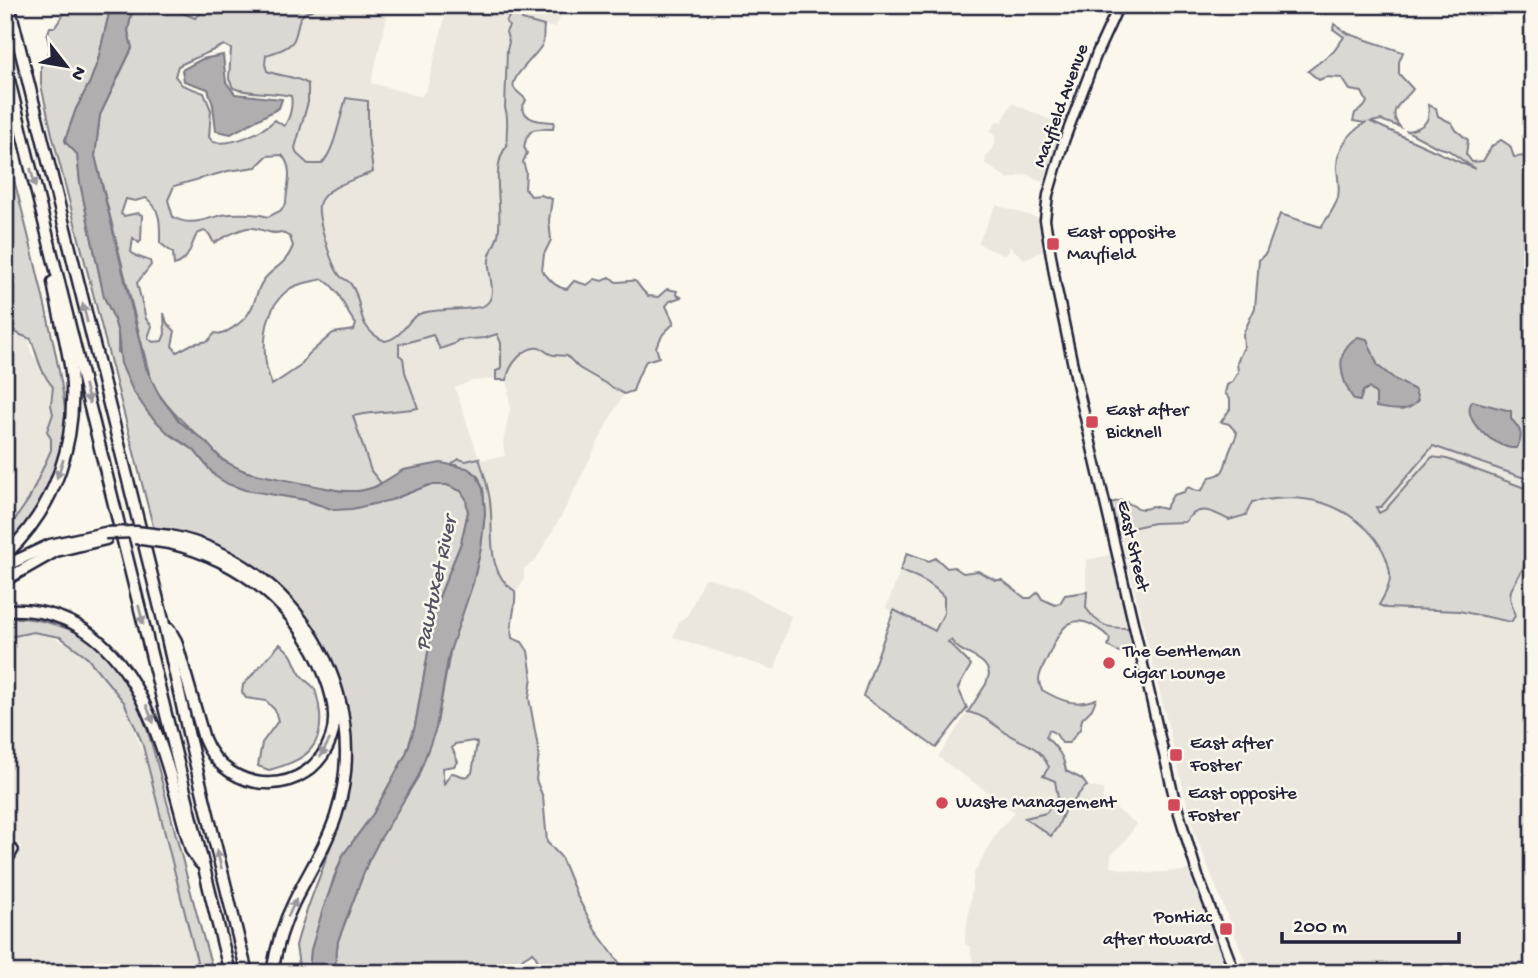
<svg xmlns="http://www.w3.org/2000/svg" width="1538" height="978" font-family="'Gochi Hand',sans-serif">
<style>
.built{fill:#ebe7df}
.green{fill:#dbd8d3;stroke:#7e7d87;stroke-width:2;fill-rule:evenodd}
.water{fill:#b1aeb0;stroke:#787681;stroke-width:2}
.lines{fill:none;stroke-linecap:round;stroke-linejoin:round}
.tertiary-casing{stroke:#22223b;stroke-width:12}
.secondary-casing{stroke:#22223b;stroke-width:13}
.motorway-casing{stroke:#22223b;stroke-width:15}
.tertiary{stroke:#fbf7ec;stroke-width:7}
.secondary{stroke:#fbf7ec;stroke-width:8}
.motorway{stroke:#fbf7ec;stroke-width:10}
.motorway-bridge-casing{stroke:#22223b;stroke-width:15;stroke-linecap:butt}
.motorway-bridge{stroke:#fbf7ec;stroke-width:10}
.oneway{fill:#99979c}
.poi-dot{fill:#d1495b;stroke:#fbf7ec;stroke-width:2.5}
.labels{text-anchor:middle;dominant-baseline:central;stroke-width:5;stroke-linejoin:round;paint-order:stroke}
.street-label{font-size:19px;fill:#22223b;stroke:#fbf7ec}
.poi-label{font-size:19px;fill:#22223b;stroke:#fbf7ec;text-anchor:start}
.water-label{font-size:21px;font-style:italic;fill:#545364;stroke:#fbf7ec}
</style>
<rect width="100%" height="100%" fill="#fbf7ec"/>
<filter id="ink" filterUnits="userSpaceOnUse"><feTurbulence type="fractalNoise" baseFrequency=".0143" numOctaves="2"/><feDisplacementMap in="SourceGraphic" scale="14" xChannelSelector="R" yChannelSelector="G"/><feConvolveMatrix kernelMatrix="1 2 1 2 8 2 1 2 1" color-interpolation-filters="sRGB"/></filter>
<g filter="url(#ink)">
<g class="built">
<polygon points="312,5 390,5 371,83 419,96 422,96 427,88 448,5 563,5 559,21 555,27 544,26 522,20 523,9 506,32 509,42 507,50 505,108 508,111 508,126 505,134 507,147 500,162 497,182 500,202 498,236 491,250 489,275 493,293 489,303 481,308 435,309 413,317 400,334 394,339 385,341 373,335 363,321 350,283 340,276 320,226 319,205 329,192 350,180 373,172 368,135 369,101 333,139 332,152 326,161 317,165 308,164 297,154 295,148 308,102 288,75 277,75 267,71 265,64 266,55 281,50 295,34 296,24 302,14 312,10"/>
<polygon points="1012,103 1069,128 1050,184 1036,180 1027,174 1009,179 985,164 986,157 995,144 995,136 990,131 997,121 1002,122"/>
<polygon points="5,179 31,353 41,364 53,386 51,405 53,414 51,450 29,499 19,516 13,514 5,525"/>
<polygon points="996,205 1045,220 1049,248 1024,259 1009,246 1010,250 1005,255 988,249 978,243"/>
<polygon points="433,334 440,348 458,340 485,338 497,334 501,343 501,369 496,371 495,379 471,381 455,388 479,458 457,461 453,463 453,465 441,463 424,465 403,470 381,483 371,471 353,416 380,410 398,411 418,408 399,355 399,344 419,341"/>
<polygon points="540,348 551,354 567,355 579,368 624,394 608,422 562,515 535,561 524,569 524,580 517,591 508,586 497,572 491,544 490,497 480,460 505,456 503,443 510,409 507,373 516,358 532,349"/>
<polygon points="1433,446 1533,481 1533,973 1250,973 1194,831 1118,524 1276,498 1381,507"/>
<polygon points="1118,553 1135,628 1108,628 1095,621 1086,608 1086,560"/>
<polygon points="900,571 931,584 944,597 944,613 934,633 886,608"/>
<polygon points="704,578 710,578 747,592 791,616 775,670 673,637 679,621 688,615"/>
<polygon points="31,628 86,652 121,694 146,761 200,973 5,973 5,879 22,847 5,831 5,630"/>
<polygon points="968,712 986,717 1003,731 1037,748 1049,767 1055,781 1058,798 1046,813 1026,818 1058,822 1080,790 1087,786 1103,789 1103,799 1137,824 1124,842 1111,855 1110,867 1147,873 1197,870 1232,973 1162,973 1159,966 1152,973 970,973 974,967 970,947 965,944 965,939 974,873 997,832 1015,812 938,757"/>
</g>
<g class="green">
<path d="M70,5H111L98,60L90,82L76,109L65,140L77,154L80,183L104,297L113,316L118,333V352L168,433L194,450L215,476L277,495L305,500L319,505L391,500L429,485H447L461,491L466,498L468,512L461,543L437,602L415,726L406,754L373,814L343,855L334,877L311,950L309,973H295L299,965L296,946C308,897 332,854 343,805C364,706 325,608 236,557C213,544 187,536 161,530L155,534L52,134L41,85V66L50,49L47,36L50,27H55Z"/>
<path d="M133,5H183L180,12L195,18L210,5H312V10C295,16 300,24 295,37C292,48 276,52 266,55L265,64L267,71C281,77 294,75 308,84V102L295,148L297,154L308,164H321C333,156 341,114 346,98L368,101V135L373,172C359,178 323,187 319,205C317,218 332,268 341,277C344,279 348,280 350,283C365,301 353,328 385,341C405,337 406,318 422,313C437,308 477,311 485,305C499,296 487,274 489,260C490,250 496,244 498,235C504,209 489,166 507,146C505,133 510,120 505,108L507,50L509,42L506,32L509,26L506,22L512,12L520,8L523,9L522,20L544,26C543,31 544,38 543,43C540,53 509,77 514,88C517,93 523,95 526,100L522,108C528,122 540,121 554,122L553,129C535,128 528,127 524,147L527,153L523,162L526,172L525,189L531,196L541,195L552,199L549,220L551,240L544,254L542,271C550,279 555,288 567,289L574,281L587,285L595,279L602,281L610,277L616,282C645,280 629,278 648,296L658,297L667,289L677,291L676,294L681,297L670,301L666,306L674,323L663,334L656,347L659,357L646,361C640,371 636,381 633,391L624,394L579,368L567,356C562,355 555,356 550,354C547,353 544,349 540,348C525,345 508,365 507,380H496V371L501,369V343L497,334L485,338L458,340L454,344L440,349L433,335C422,338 411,342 399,344V355L403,358L405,372L418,408C396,412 375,411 353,416L371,471L381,483C374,488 365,491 356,491C334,492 247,476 229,464C219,458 213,449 205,442C184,423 165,407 151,381L95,156L100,115L132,49L128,31ZM224,45L231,49L229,79L233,88C252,95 272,91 291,96C293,105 290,119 284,126L275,120C261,133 232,146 213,142L209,137L211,110L204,93L182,85L175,76L178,66C194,58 208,53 224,45ZM282,155C295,170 286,187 286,204L280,211L268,217C257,213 233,213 222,215C206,219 190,227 173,217L168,200L174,186L228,171L256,167L267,156ZM146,198C162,209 160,227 160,243L173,253L174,265C190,261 190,246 197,234L204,231L209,234L214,243C222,238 238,230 247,228C259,226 269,236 281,232L290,237L293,246C286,263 280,264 268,275C256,286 257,302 248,314C242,323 231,329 222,334L215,333L208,341L192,344L177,352L172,346L175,331L167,323L164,313L165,334L162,341L153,342L148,338L152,326L146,319L137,283L151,265L150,261L136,256L131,252L133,238L139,243L141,240L142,215L138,213L124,216L121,214L126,199L135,201ZM323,279C343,292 343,309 356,324L354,330L333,333L309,354L299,367L272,385C260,356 261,307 291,288C302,282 312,282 323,279Z"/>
<path d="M1334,24L1349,34L1403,52L1399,62V74L1413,89C1404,102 1385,109 1400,127L1381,120L1371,122L1475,169L1448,150L1437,147L1407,131C1424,128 1431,121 1428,105L1436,108L1438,116L1452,123L1456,130L1468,140L1466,154L1472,162L1483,161L1492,146L1501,140L1510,146L1514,157L1526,156L1533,147V481L1433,446L1381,507H1376L1379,513L1385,510L1432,457L1447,459L1533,491V550L1511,590L1510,597L1515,616L1511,622L1459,611L1386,608L1379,605C1384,596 1391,585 1390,574C1386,539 1354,513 1323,503C1301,496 1274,498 1252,502L1246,515L1229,520C1212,511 1198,503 1185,522L1154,523L1113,532L1107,504L1122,500C1133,504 1141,514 1152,506L1165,509L1173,495L1184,492L1188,487L1197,491L1202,490L1210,477C1225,475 1224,468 1228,456C1230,448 1235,441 1237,433L1229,424L1221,422L1230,409V399L1225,393L1227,385L1232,382L1238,372L1237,362L1244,347L1243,334L1255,308L1259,260L1266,253L1280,214L1321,227C1327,218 1335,209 1338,197C1340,188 1338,178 1337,169C1336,149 1349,133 1365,123L1353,121L1355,113L1364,107L1367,102L1362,92L1350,90L1342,78L1326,77L1319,80L1308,71L1334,51L1344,37L1333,29Z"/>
<path d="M5,146C22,208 37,269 51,332C58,366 71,418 64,453C55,492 28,522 5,553V534L29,499L51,450V439L47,431L53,414L51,405L53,387C40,372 38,357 31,339C17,334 11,332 6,317L5,248L13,236L5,229Z"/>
<path d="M479,458C483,470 487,483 489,495C496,528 482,570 515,591C517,607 509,622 512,638L522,642L528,651L532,677L529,698L539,753L536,780L543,797L547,842L561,857L577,896L595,930L627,973H559L555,968L538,961L533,952L523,958L514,973H334L338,941L368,862L436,728L452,642L473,583L481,548L485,513L483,489L479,478L457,465H453V463L459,459L466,461ZM473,741L477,743L472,773C464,781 460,773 451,773L444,784L442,768L454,766L458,762L452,748L455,744Z"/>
<path d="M907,553L929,561L936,558L947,568L954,567L963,573L978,571L995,580H1002L1025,598H1031L1038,592L1042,599L1055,605L1060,603L1065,595L1087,592L1086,608C1102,630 1110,628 1135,628L1140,651C1126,654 1119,654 1108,646L1110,639C1105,632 1099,629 1092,625C1065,611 1056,639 1047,659C1042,670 1035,678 1042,690C1061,701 1075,707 1096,699L1092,709L1082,719L1080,729L1069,743H1062L1056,734L1049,730L1046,737C1057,748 1064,756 1066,771L1082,779L1087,786C1077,792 1075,804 1065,809L1058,826L1051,836L1025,818L1046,813L1058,798L1055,781L1043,776L1049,767C1034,739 1022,746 1002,730C991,722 982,715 968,712L986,684L989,674C986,655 960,656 951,640L948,642L971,665L958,688L967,708L936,748L863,696L894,610L935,631L944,613V597C932,583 917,576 900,571Z"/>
<path d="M5,618C38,616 86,630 109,654C114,658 117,666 121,672C146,712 155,756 167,802C183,859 196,917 214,973H200L142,742L124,702L85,655L60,637L33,632L5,638Z"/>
<path d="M280,644C298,659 290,658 301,675C305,682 312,683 315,690C317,695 318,701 319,706C326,747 305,761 269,770L258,766L262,743L278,721L275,710L266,701L246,698L242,692L243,685Z"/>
</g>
<g class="water">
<polygon points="111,5 133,5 128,31 132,48 100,115 95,156 146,368 159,395 179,421 207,443 222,460 246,472 341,491 360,491 375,487 403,470 441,463 467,468 477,475 483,489 485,513 481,548 473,583 449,654 436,728 418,777 379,841 368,862 338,941 334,973 309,973 311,950 322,912 343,855 373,814 406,754 415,726 437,602 461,543 468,512 466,499 461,491 447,485 429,485 391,500 352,509 334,510 306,500 245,490 228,484 215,476 194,450 168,433 149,414 133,391 121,364 118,333 113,316 104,297 80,183 77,154 66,143 65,140 76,109 90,82 98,60"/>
<polygon points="223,55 226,82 235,94 282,99 279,108 231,134 216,131 213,105 208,89 184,81 182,70 202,59"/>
<path d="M1358,337L1367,339L1378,366L1396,380L1415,390L1418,400C1408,415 1391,409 1376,407V394L1369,388L1363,391L1360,401L1354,400C1341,380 1332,352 1358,337Z"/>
<path d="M1472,401L1511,411V419C1520,428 1525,436 1516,448C1499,450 1459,421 1472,401Z"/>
</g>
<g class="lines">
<g class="tertiary-casing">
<g id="tertiary">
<polyline points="5,842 14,850 5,866"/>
<polyline points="1512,973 1533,971"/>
</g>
</g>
<g class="secondary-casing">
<polyline id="secondary" points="1119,5 1097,53 1064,141 1048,195 1045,220 1056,285 1075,375 1174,797 1198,876 1235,973"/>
</g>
<g class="motorway-casing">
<g id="motorway">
<polyline points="9,5 163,620 189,737 247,973"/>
<polyline points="5,64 230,973"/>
<path d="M170,536C295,561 375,694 336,816C326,847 308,873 294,902C283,924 276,948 272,973"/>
<path d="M5,555C56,508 78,440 71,372C67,342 58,312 53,282"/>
<polyline points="5,566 50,545 105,533"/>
<polyline points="5,580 56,551 106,539"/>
<path d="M5,610C139,604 163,753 191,850L200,863"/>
<path d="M169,629L176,641L204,739C227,797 310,799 331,738C338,717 333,696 325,676C299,606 240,560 169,543"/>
</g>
</g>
<use href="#tertiary" class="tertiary"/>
<use href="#secondary" class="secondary"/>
<use href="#motorway" class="motorway"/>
<g class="motorway-bridge-casing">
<g id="motorway-bridge">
<polyline points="105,533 136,532 170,536"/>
<polyline points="135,538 169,543"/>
</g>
</g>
<use href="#motorway-bridge" class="motorway-bridge"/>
</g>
<defs><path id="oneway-solid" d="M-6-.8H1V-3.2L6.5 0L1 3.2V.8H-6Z" transform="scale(1.75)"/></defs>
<g class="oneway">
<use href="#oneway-solid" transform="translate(33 178) rotate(76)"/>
<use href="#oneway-solid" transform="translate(85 313) rotate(-104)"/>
<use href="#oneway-solid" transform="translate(87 394) rotate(76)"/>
<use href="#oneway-solid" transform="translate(60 469) rotate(109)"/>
<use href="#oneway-solid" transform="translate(141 615) rotate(76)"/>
<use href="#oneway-solid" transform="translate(150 714) rotate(68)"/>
<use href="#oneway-solid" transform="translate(325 748) rotate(119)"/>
<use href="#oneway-solid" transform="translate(219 859) rotate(-104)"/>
<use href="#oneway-solid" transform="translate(292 908) rotate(-65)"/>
</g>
</g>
<g class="poi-dot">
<rect x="1046" y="237" width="14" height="14" rx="3.5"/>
<rect x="1085" y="415" width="14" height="14" rx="3.5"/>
<circle cx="1109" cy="663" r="7"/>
<rect x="1169" y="748" width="14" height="14" rx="3.5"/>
<circle cx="942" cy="803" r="7"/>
<rect x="1167" y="798" width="14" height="14" rx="3.5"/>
<rect x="1219" y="922" width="14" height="14" rx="3.5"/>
</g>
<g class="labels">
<g class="street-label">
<text transform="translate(1062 106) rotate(-70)">Mayfield Avenue</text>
<text transform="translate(1132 546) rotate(77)">East Street</text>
</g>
<g class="poi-label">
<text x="1067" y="233">East opposite<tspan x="1067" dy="22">Mayfield</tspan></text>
<text x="1106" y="411">East after<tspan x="1106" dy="22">Bicknell</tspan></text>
<text x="1123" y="652">The Gentleman<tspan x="1123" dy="22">Cigar Lounge</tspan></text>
<text x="1190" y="744">East after<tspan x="1190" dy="22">Foster</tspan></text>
<text x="1188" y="794">East opposite<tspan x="1188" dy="22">Foster</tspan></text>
<text x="956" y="803">Waste Management</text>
<text x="1212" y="918" text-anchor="end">Pontiac<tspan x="1212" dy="22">after Howard</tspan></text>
</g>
<g class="water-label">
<text transform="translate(438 584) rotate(-78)">Pawtuxet River</text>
</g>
</g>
<rect width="1538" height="978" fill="none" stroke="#fbf7ec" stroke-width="28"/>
<rect x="14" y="14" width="1510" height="950" fill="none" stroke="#22223b" stroke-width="2.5" filter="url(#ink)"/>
<g transform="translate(66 66) rotate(121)" stroke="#fbf7ec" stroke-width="5" paint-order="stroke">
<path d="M0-5L12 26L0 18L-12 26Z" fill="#22223b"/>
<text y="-10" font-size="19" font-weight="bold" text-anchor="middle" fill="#22223b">N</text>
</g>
<path d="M1282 932v10h177v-10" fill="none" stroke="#22223b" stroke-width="3.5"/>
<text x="1293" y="932" font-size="21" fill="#22223b" stroke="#fbf7ec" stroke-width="5" paint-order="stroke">200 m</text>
</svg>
